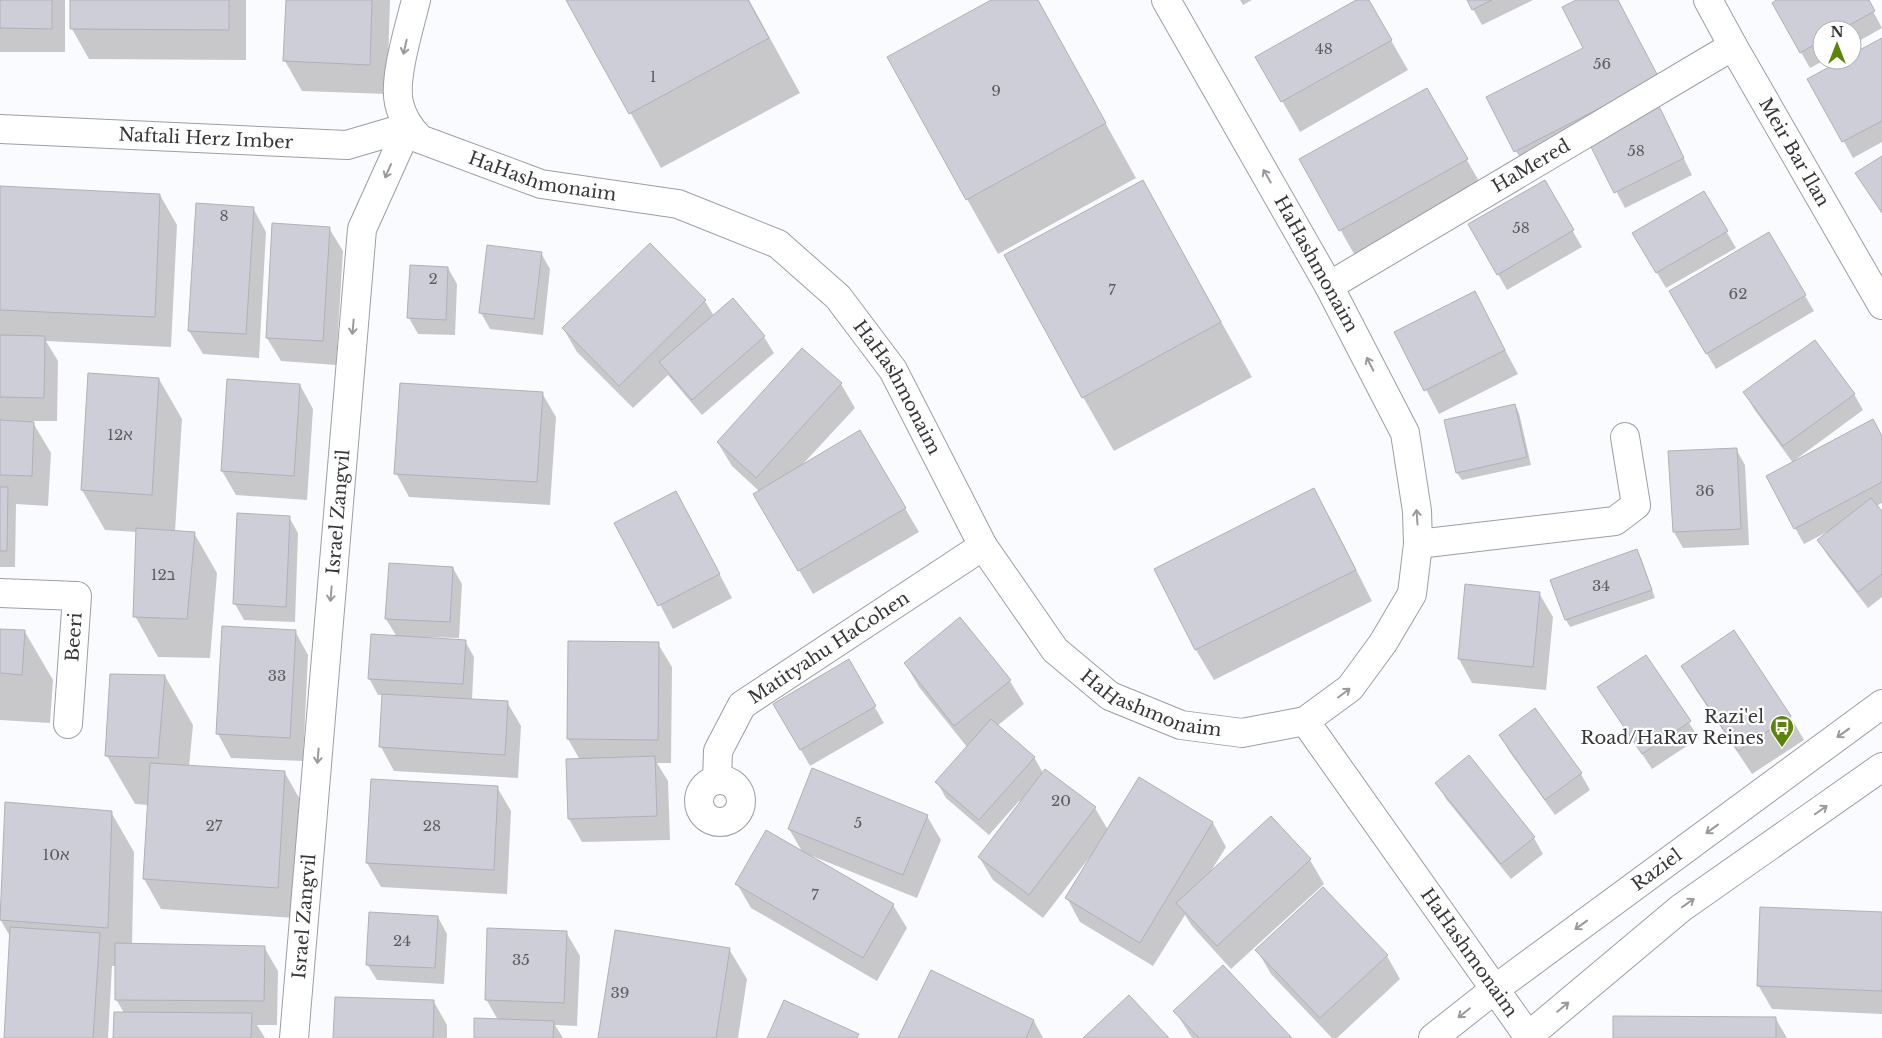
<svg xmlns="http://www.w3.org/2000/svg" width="1882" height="1038" font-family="'Libre Baskerville','Noto Sans Hebrew',serif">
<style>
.shadow{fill:#0003}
.building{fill:#cdced7;stroke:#afb0b9}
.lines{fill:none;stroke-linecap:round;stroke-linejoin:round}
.street-casing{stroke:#9c9ea6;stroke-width:30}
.secondary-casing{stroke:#9c9ea6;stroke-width:30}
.street{stroke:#fff;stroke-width:28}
.secondary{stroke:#fff;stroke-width:28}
.oneway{stroke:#9a9a9c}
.labels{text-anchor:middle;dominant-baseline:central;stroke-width:4.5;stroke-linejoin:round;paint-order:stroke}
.number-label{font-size:15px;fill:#5c5c60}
.street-label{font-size:18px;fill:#363639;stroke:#fff}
.poi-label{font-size:18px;fill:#363639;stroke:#fff;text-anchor:end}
</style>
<rect width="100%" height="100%" fill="#fafbfe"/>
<g class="shadow">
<rect x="0" y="0" width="65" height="52"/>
<polygon points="72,0 246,0 246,60 89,59 72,29"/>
<polygon points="287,0 390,0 387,94 302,91 285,61"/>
<polygon points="568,0 749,0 800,93 661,168"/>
<polygon points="993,0 1037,0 1136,178 998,254 967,199"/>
<polygon points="1240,0 1252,0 1243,5"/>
<polygon points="1358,0 1368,0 1408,70 1300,132 1257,57"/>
<polygon points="1468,0 1533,0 1482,25"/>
<polygon points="1579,0 1618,0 1667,95 1525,167 1516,151 1585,48"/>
<polygon points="1779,0 1867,0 1882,28 1852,45 1852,30 1822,30 1822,60 1825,60 1810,68 1773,3"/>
<polygon points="1882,39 1882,142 1853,158 1809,79 1844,60 1852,60 1852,56"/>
<polygon points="1427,90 1484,190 1358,261 1301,160"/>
<polygon points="1667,124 1692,175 1625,208 1590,141"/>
<polygon points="1143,182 1252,377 1114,451 1083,397"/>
<polygon points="1544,182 1582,247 1507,290 1470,225"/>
<polygon points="0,187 160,195 177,225 171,347 46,341 58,361 57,421 32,421 51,453 48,506 16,504 15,567 0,567"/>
<polygon points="1704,193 1736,248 1666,288 1634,234"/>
<polygon points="253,208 266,232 259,358 203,354 189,331"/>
<polygon points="329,228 343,251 336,365 281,361 267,338"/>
<polygon points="1769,234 1814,311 1716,369 1670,292"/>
<polygon points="650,245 705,301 714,316 732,300 764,337 774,353 702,415 668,375 633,408 577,352 563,328"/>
<polygon points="541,253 550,269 543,335 490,329 481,313"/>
<polygon points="448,268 457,284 455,335 418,334 409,318"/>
<polygon points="1474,292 1518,374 1439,414 1396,333"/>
<polygon points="803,349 841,384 855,408 802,465 860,432 919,532 813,594 754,494 759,491 732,466 718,443"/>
<polygon points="159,379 182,419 175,531 194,533 217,573 210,658 158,657 135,616 137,532 105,530 82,490"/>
<polygon points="229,380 300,385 313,409 307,500 236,495 222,471"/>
<polygon points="542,393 556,417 550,505 409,497 396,473"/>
<polygon points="1745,393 1854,394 1863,410 1795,460 1796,461 1882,438 1882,503 1876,506 1882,513 1882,597 1868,608 1828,556 1818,540 1828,533 1827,532 1804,544 1795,528 1793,463 1754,409"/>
<polygon points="1515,405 1519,413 1531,465 1462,480 1457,473"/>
<polygon points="1736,449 1745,465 1749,545 1683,548 1674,532"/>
<polygon points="1314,490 1331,520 1372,601 1214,680 1196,650 1156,569"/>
<polygon points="689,516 732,598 673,629 616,523"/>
<polygon points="289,517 298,533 295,622 244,620 235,604"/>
<polygon points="1637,551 1641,558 1655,598 1570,627 1566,620"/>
<polygon points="453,568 462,584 459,638 427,637 427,639 465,641 474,657 472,700 507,702 521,726 518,778 394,771 381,747 384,695 378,695 369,678 397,637 386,619"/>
<polygon points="1466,585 1539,593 1553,617 1546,690 1472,683 1459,659"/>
<polygon points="960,619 1010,681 1024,704 997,726 1034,757 1043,773 1095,808 1108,830 1139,779 1213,823 1226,847 1211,871 1271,817 1310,860 1324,884 1231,969 1192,926 1185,915 1153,966 1080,922 1067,898 1093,855 1092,854 1043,918 993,880 979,857 1021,802 1019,801 989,835 946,798 937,782 967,747 919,687 905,663"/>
<polygon points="223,628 295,631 308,655 303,761 231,758 218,734"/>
<polygon points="0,630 25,632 53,680 50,723 0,720"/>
<polygon points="658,644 672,667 671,763 657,763 668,781 670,840 582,842 569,819 580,760 568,739"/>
<polygon points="1645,657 1699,738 1652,769 1599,688"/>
<polygon points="848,661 884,723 810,766 775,704"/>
<polygon points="1683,666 1790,716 1804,740 1752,774 1696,690"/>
<polygon points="165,676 193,725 189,767 285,773 302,803 295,918 161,909 144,879 149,805 135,804 107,756"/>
<polygon points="1500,735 1581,774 1590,790 1555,815 1509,751"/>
<polygon points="372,781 497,787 511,811 507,894 381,887 367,863"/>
<polygon points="1437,783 1534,838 1543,854 1511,879 1446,799"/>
<polygon points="111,812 134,852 132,945 264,947 278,971 277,1025 257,1025 265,1038 115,1038 124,1013 116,999 116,966 112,966 108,1038 5,1038 11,938 0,919"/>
<polygon points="927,816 941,840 917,898 812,856 811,857 893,905 907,928 877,981 751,908 737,884 803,853 789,829"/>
<polygon points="1882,913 1882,1014 1772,1009 1758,985"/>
<polygon points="438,917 447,934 444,984 377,980 367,964"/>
<polygon points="566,932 580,956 577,1026 555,1025 563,1038 475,1038 498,1020 486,999"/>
<polygon points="729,949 747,979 738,1038 600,1038"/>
<polygon points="1257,950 1387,956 1400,979 1337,1038 1332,1038 1271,974"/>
<polygon points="931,972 1034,1021 1043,1038 899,1038"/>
<polygon points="434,1002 447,1025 447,1038 334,1038"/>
<polygon points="1175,1011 1290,1038 1192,1038"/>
<polygon points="1776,1019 1787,1038 1614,1038"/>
</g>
<g class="building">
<polygon points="0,0 52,0 52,29 0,28"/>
<polygon points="70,0 229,0 229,30 70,29"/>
<polygon points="286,0 372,0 370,65 283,61"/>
<polygon points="566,0 748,0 769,38 629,114"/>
<polygon points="991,0 1038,0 1106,123 966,200 887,57"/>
<polygon points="1356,0 1369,0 1392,40 1281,102 1255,57"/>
<polygon points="1467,0 1492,0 1472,10"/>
<polygon points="1576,0 1618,0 1659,78 1514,152 1486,97 1583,48 1562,7"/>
<polygon points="1776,0 1869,0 1875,11 1840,30 1822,30 1822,40 1800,53 1772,3"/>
<polygon points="1882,38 1882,121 1842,142 1807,79 1842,60 1852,60 1852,54"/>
<polygon points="1427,88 1468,159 1339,231 1299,159"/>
<polygon points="1659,106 1684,158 1614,193 1588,141"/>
<polygon points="1882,156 1882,213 1855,173"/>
<polygon points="1143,180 1221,322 1082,398 1004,255"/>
<polygon points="1545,180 1574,230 1497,275 1468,224"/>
<polygon points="0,186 160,194 155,317 0,310"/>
<polygon points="1704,191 1728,231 1656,273 1632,233"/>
<polygon points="196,203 254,207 246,334 188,331"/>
<polygon points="272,223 330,227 323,341 266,338"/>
<polygon points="1769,232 1806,295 1706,354 1669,291"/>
<polygon points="650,243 706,300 619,386 562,328"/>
<polygon points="487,245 542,252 534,319 479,313"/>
<polygon points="410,265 448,267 446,320 407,318"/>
<polygon points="1475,291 1505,350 1424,391 1394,332"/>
<polygon points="733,298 765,336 692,400 659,362"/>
<polygon points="0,335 45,336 44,398 0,397"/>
<polygon points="1815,340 1855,394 1783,446 1743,392"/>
<polygon points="802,348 842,383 756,478 717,442"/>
<polygon points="88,373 159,378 152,495 81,490"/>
<polygon points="227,379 300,384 294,476 221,471"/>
<polygon points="400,383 543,392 537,482 394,474"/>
<polygon points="1515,404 1527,457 1456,473 1444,420"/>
<polygon points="1873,419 1882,436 1882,482 1794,529 1766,476"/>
<polygon points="0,420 34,422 32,476 0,475"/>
<polygon points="860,430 906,508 798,571 753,494"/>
<polygon points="1737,448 1741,529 1673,532 1668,451"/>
<polygon points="0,487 8,487 7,551 0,551"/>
<polygon points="1314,488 1356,570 1195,650 1154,569"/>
<polygon points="676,491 720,574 658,606 614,523"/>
<polygon points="1871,498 1882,511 1882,574 1858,592 1817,540"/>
<polygon points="237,513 290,516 286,607 233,604"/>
<polygon points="136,528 195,532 187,619 133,617"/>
<polygon points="1637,549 1652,590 1565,620 1550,580"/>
<polygon points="389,563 453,567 450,622 385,619"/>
<polygon points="1465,584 1540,592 1533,667 1458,659"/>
<polygon points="960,617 1011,680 954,726 904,663"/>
<polygon points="222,626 296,630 290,738 216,734"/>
<polygon points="0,629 25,630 22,675 0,673"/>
<polygon points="1734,630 1791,716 1738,751 1681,666"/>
<polygon points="371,634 466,640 463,684 368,679"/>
<polygon points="568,641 659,642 658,740 567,739"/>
<polygon points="1646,655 1691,721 1642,754 1597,687"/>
<polygon points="849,659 876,706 800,750 773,704"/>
<polygon points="110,674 165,675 158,758 105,756"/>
<polygon points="382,694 508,701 505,755 379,747"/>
<polygon points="1535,708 1582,773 1545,800 1499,735"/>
<polygon points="991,719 1035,757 979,820 935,782"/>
<polygon points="1469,755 1535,837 1501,864 1435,783"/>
<polygon points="655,756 657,816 568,819 566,759"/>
<polygon points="150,763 285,771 278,888 143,879"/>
<polygon points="812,768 928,815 903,875 788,829"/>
<polygon points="1045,769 1096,807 1029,895 978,857"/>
<polygon points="1139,777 1213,822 1140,943 1065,898"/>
<polygon points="371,779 498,786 494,870 366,863"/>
<polygon points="5,802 112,811 108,928 0,920"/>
<polygon points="1271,816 1311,859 1217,946 1176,903"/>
<polygon points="766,830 894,904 863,958 735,884"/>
<polygon points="1323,887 1388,955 1320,1018 1255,950"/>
<polygon points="1760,907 1882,912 1882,991 1757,986"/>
<polygon points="369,912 438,916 435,968 366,965"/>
<polygon points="10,927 100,933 93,1038 4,1038"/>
<polygon points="487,928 567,931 564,1003 485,1000"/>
<polygon points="615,930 730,948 716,1038 598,1038"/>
<polygon points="115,943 265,946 264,1001 115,1000"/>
<polygon points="1223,965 1292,1038 1199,1038 1173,1011"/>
<polygon points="931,970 1034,1020 1026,1038 898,1038"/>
<polygon points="1129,995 1169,1038 1083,1038"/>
<polygon points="335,997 434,1000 433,1038 333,1038"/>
<polygon points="784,1000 859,1034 857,1038 767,1038"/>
<polygon points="114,1012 252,1013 251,1038 113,1038"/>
<polygon points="1613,1016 1776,1017 1776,1038 1613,1038"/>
<polygon points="474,1018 554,1021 553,1038 474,1038"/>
</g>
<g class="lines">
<g class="street-casing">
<g id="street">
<path id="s1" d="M416,0C410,25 393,79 399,103C402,117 410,129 420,139L541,184L678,204L778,244L838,297L893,370L983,546L1055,650L1110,696L1181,725L1242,733L1305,721L1350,688L1383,643L1412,594L1418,544L1417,511L1405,433L1329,286L1166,0"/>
<path id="s2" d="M0,129L347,145L408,127"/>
<path id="s3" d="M1329,286L1733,46"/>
<polyline points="1418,544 1615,521 1636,505 1625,437"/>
<polyline points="0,593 77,596 68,724"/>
<path id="s4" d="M1305,721L1528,1036"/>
<path id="s5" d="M717,780L718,751L742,705L983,546"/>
<circle cx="720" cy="801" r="21"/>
<path id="s6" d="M294,1038L362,229L408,127"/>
</g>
</g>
<g class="secondary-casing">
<g id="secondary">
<path id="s7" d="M1708,0L1733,46L1882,305"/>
<path id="s8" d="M1433,1038L1495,989L1882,704"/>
<polyline points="1526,1038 1681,908 1882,767"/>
</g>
</g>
<use href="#street" class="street"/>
<use href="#secondary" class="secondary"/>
</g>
<defs><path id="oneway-shaft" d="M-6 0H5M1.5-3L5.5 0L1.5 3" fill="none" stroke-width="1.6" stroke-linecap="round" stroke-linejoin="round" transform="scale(1.25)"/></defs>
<g class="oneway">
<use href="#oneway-shaft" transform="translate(405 47) rotate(103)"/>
<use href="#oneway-shaft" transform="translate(388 171) rotate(114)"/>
<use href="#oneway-shaft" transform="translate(1267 176) rotate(-120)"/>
<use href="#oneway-shaft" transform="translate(353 327) rotate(95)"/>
<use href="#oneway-shaft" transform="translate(1370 364) rotate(-117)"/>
<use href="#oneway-shaft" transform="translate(1417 517) rotate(-94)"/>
<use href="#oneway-shaft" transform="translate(331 594) rotate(95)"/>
<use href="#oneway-shaft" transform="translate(1344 693) rotate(-37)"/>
<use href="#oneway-shaft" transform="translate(1843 733) rotate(144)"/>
<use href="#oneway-shaft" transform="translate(318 756) rotate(95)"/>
<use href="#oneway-shaft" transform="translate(1821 810) rotate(-35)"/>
<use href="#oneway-shaft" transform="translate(1712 829) rotate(144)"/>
<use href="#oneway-shaft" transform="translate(1688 903) rotate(-35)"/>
<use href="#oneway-shaft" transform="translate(1581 925) rotate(144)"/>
<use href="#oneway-shaft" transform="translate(1563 1007) rotate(-40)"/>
<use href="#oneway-shaft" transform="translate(1464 1013) rotate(141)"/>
</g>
<defs>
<g id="bus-pin" transform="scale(1.25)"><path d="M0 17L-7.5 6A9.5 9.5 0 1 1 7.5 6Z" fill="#5b840a" stroke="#fff"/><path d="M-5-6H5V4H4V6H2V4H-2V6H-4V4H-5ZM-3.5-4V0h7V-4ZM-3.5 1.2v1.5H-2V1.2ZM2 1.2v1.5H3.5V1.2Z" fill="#fff"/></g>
</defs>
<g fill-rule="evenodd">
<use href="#bus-pin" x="1782" y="727"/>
</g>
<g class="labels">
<g class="number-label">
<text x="1324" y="48">48</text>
<text x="1602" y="63">56</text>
<text x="653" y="76">1</text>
<text x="996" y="90">9</text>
<text x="1636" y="150">58</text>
<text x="224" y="215">8</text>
<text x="1521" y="227">58</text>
<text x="433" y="278">2</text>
<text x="1112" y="289">7</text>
<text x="1738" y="293">62</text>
<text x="120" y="434">12א</text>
<text x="1705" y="490">36</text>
<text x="163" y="574">12ב</text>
<text x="1601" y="585">34</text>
<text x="277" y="675">33</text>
<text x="1061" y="800">20</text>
<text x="858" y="822">5</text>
<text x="214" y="825">27</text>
<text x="432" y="825">28</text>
<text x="56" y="854">10א</text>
<text x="815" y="894">7</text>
<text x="402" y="940">24</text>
<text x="521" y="959">35</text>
<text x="620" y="992">39</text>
</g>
<g class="street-label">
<text stroke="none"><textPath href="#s2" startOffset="206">Naftali Herz Imber</textPath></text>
<text stroke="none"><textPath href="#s7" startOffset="175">Meir Bar Ilan</textPath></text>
<text stroke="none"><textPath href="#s3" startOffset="235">HaMered</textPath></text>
<text stroke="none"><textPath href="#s1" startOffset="276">HaHashmonaim</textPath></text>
<text transform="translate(1316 264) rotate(61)">HaHashmonaim</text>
<text stroke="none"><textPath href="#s1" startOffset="711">HaHashmonaim</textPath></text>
<text stroke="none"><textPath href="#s6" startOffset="528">Israel Zangvil</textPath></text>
<text transform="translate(74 637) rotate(-86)">Beeri</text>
<text stroke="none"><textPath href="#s5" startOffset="185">Matityahu HaCohen</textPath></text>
<text stroke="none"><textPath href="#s1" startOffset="1131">HaHashmonaim</textPath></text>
<text stroke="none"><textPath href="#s8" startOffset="280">Raziel</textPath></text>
<text stroke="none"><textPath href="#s6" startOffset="122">Israel Zangvil</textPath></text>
<text stroke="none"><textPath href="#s4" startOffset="284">HaHashmonaim</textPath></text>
</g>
<g class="poi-label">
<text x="1764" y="717">Razi'el<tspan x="1764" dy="21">Road/HaRav Reines</tspan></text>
</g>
</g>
<g transform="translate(1837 45)"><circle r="24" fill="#ffffff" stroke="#afafb0"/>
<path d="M0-4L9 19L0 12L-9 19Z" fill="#5b840a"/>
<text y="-8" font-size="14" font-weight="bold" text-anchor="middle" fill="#363639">N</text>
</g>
</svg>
